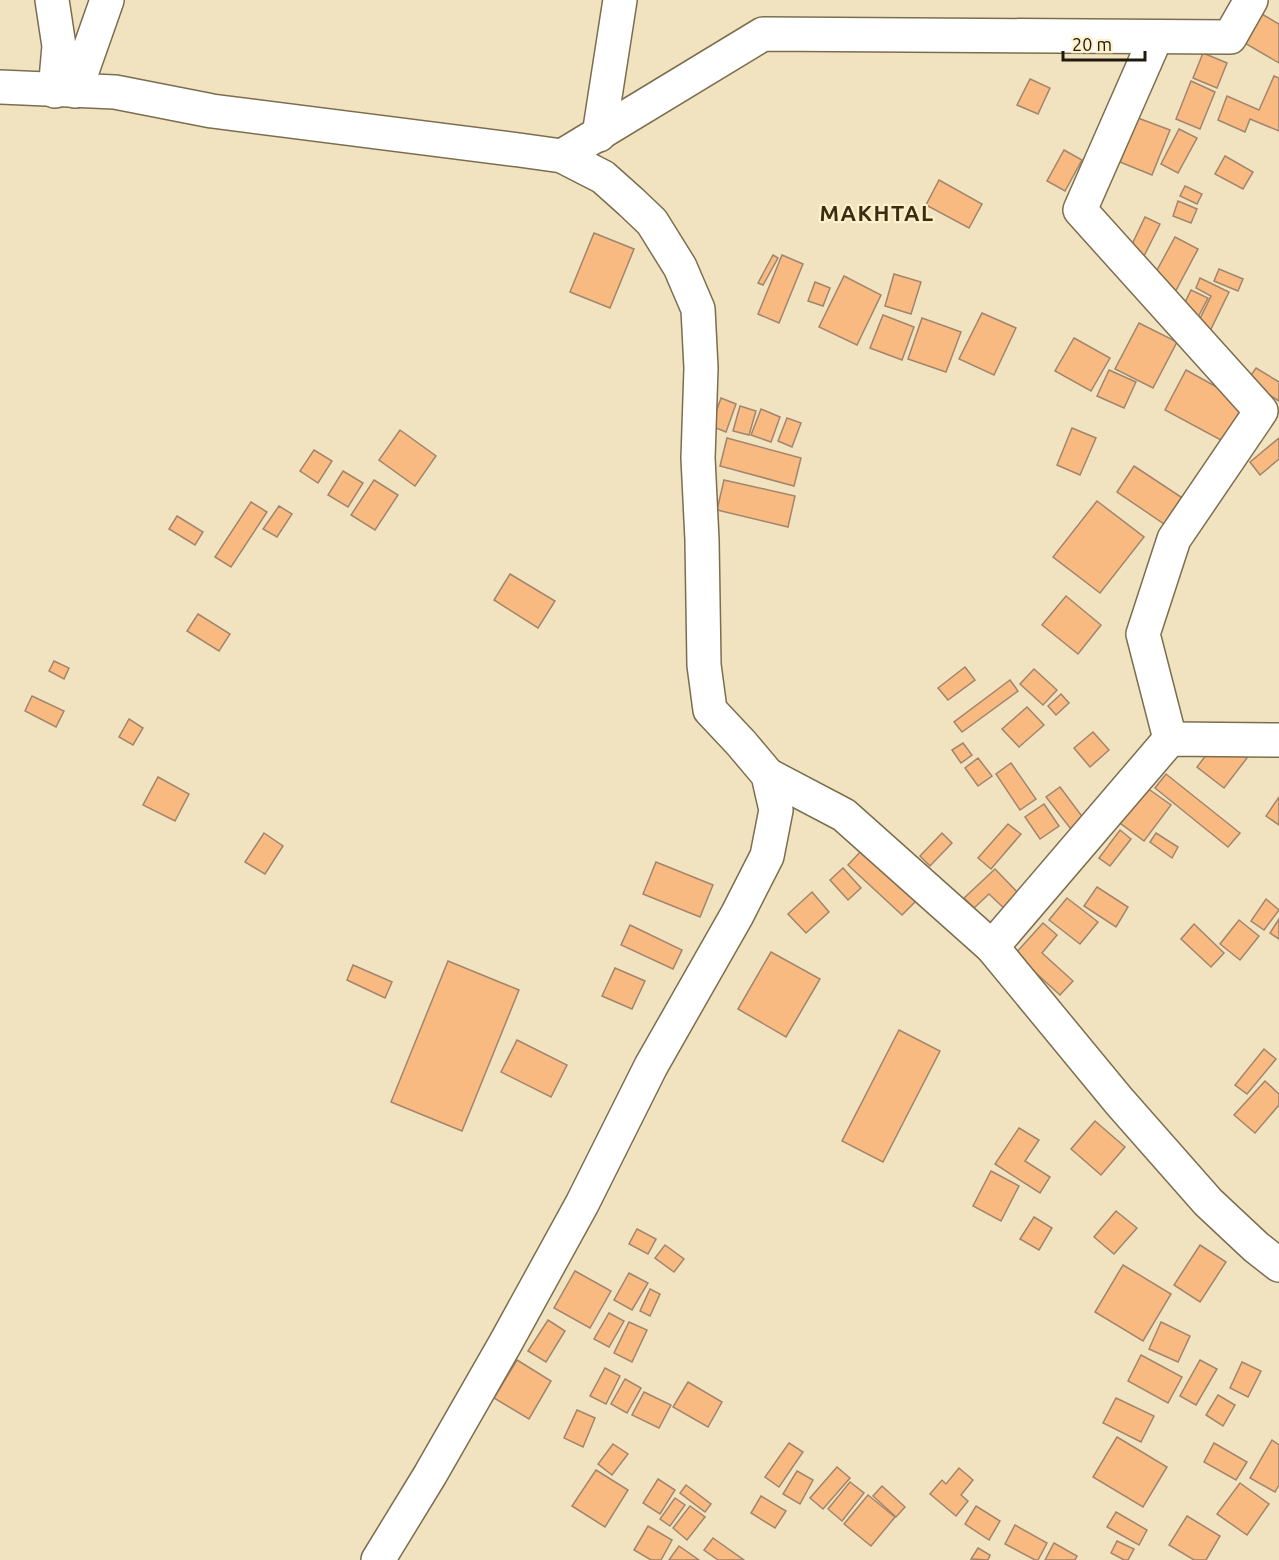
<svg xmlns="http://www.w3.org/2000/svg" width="1279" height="1560" font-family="Ubuntu,sans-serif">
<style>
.building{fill:#f9ba81;stroke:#a1856d;stroke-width:1.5}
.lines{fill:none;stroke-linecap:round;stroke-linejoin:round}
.minor-casing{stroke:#7b6e4f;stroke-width:36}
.minor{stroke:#fff;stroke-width:33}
.labels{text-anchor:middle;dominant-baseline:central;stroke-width:4.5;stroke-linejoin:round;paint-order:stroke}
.district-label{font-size:22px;font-weight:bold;letter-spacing:1.5px;fill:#3a2e10;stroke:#fff0cd}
</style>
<rect width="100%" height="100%" fill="#f2e3c0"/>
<g class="building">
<polygon points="1260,13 1279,24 1279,63 1243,42"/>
<polygon points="1203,53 1227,63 1217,88 1193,78"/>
<polygon points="1274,76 1279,78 1279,131 1250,119 1245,132 1218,120 1227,96 1259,110"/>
<polygon points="1030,79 1050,88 1038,114 1017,105"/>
<polygon points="1191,81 1215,92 1200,129 1176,119"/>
<polygon points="1138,118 1170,130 1152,175 1120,162"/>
<polygon points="1179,129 1197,138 1178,173 1161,164"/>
<polygon points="1064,150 1082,160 1065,191 1047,181"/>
<polygon points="1225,156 1253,172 1243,189 1215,174"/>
<polygon points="939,180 982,204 969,228 926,205"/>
<polygon points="1185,186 1202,194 1197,204 1180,196"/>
<polygon points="1178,201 1197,209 1191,223 1173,216"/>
<polygon points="1145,217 1160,224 1139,266 1125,259"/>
<polygon points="594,233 634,249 610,308 570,292"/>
<polygon points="1175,237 1198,249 1173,296 1150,283"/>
<polygon points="773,255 778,258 763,285 758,283"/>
<polygon points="782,255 803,264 779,323 758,314"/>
<polygon points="1219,269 1243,279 1238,291 1214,281"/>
<polygon points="894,274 921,282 911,314 885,306"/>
<polygon points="844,276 881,295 857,345 819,327"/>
<polygon points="1200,278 1229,292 1210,331 1197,325 1211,296 1196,288"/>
<polygon points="815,282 830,288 823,306 808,301"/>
<polygon points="1191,290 1208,298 1195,323 1179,315"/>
<polygon points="982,313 1016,328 994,375 959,359"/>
<polygon points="883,315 914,327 902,360 870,348"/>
<polygon points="922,318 961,332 946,372 908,359"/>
<polygon points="1139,323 1177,342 1153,388 1115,369"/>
<polygon points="1074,338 1110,358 1091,391 1055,371"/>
<polygon points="1256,368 1279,382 1279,401 1247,381"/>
<polygon points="1109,370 1136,382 1124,408 1097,396"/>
<polygon points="1186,370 1251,406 1230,445 1165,410"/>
<polygon points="721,398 736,404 726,432 711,426"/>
<polygon points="740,406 756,411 749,435 733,431"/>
<polygon points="761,409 780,417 771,442 751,435"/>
<polygon points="787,418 801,423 792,447 778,441"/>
<polygon points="1072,428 1096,438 1080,475 1057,465"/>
<polygon points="400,430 436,456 415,486 379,460"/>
<polygon points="727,438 801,458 794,486 720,466"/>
<polygon points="1279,438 1279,459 1260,475 1250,462"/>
<polygon points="314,450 332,461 318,483 300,471"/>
<polygon points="1134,466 1184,499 1167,526 1117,492"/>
<polygon points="343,471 363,483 348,507 328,495"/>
<polygon points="374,480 398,495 375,530 351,515"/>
<polygon points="724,480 795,496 788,527 717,510"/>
<polygon points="1097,501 1144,537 1100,593 1053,557"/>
<polygon points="251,502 267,512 231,567 215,557"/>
<polygon points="279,506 292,514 277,537 263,529"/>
<polygon points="177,516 203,532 195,545 169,529"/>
<polygon points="510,574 555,601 538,628 494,600"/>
<polygon points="1066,596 1101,625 1078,654 1042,625"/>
<polygon points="198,614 230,634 219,651 187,631"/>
<polygon points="54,661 69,668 64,679 49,671"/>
<polygon points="965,667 975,680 948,700 938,688"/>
<polygon points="1034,669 1057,690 1043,705 1020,684"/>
<polygon points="1010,680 1018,691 962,732 954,722"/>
<polygon points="1061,694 1069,703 1056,715 1048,706"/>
<polygon points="32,696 64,711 56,727 25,711"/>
<polygon points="1027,707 1044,725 1019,747 1002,729"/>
<polygon points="129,719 143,728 133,745 119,737"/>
<polygon points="1093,732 1109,750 1090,767 1074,748"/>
<polygon points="963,743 972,755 961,763 952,750"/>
<polygon points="1228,744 1247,758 1224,788 1197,767 1210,750 1219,756"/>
<polygon points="978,758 992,776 978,786 965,768"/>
<polygon points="1011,763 1036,799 1020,810 996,774"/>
<polygon points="1166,774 1240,833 1228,847 1155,788"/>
<polygon points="158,777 189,794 175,821 143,805"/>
<polygon points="1060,787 1087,823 1074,833 1046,797"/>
<polygon points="1147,788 1171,805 1144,841 1120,823"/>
<polygon points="1279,797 1279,825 1266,816"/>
<polygon points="1044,804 1059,826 1040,839 1025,817"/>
<polygon points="1008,824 1021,834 991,869 978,858"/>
<polygon points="1120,830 1131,839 1110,866 1099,858"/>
<polygon points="264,833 283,846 265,874 245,862"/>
<polygon points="942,833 952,843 930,866 920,856"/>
<polygon points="1156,833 1178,847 1172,858 1150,842"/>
<polygon points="862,850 916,901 902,915 848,865"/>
<polygon points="656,862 713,885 700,917 643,894"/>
<polygon points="843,868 861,888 848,900 830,880"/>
<polygon points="995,869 1023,898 1008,912 989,894 974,908 964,898"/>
<polygon points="1097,887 1128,907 1116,927 1084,906"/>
<polygon points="812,892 829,912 806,933 788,914"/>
<polygon points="1067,898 1098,922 1080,944 1049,920"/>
<polygon points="1266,899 1279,910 1264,930 1251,921"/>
<polygon points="1279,919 1279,939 1270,933"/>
<polygon points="1239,920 1259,936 1240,960 1220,944"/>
<polygon points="1043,923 1057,935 1042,953 1073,981 1060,995 1015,954"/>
<polygon points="1194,924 1224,953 1211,967 1181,939"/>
<polygon points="630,925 682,950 673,969 621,945"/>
<polygon points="771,952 820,979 786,1037 738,1009"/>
<polygon points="448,961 519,990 462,1131 391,1102"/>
<polygon points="353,965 392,982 385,998 347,980"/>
<polygon points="615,968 645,981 632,1009 602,996"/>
<polygon points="899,1030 940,1051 883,1162 842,1141"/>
<polygon points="517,1040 567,1065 551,1097 501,1072"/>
<polygon points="1264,1049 1276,1059 1247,1094 1235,1085"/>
<polygon points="1265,1081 1279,1094 1279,1105 1255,1133 1234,1115"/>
<polygon points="1095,1121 1125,1147 1101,1175 1071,1149"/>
<polygon points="1019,1128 1039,1140 1025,1161 1050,1177 1040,1193 995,1164"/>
<polygon points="991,1171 1019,1186 1001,1221 973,1206"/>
<polygon points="1116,1211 1137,1228 1114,1254 1094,1237"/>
<polygon points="1034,1217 1052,1228 1039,1250 1020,1239"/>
<polygon points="637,1229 656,1239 648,1254 629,1244"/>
<polygon points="665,1245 684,1259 674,1272 655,1258"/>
<polygon points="1200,1245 1226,1262 1200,1302 1174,1285"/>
<polygon points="1123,1265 1171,1294 1143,1341 1095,1312"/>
<polygon points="575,1271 611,1291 590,1328 554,1308"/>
<polygon points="629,1273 648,1283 632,1310 614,1300"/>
<polygon points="650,1289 660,1294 650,1316 640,1311"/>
<polygon points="609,1313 624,1321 609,1347 594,1339"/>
<polygon points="548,1320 565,1331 546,1362 528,1351"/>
<polygon points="629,1322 647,1330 632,1362 614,1353"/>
<polygon points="1161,1322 1190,1336 1178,1362 1149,1349"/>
<polygon points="1141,1355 1182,1377 1168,1403 1128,1381"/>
<polygon points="517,1360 551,1381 529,1419 494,1398"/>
<polygon points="1200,1360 1217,1369 1196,1405 1180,1396"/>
<polygon points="1242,1362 1261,1371 1248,1397 1230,1388"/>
<polygon points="605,1368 620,1376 606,1404 590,1396"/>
<polygon points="625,1379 641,1388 627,1413 611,1404"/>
<polygon points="688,1382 722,1402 708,1427 673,1407"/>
<polygon points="644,1392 671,1405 659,1428 632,1415"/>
<polygon points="1218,1395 1235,1405 1223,1426 1206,1415"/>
<polygon points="1116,1398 1154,1416 1141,1442 1103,1423"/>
<polygon points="577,1410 595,1418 583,1447 564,1438"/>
<polygon points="1117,1437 1167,1467 1143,1507 1093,1477"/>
<polygon points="1272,1440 1279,1445 1279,1485 1275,1492 1250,1478"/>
<polygon points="789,1443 803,1452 779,1487 765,1477"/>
<polygon points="1214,1443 1247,1462 1236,1480 1204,1462"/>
<polygon points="613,1444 628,1454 612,1475 598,1464"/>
<polygon points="837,1467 850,1478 823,1509 810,1498"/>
<polygon points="959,1468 973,1480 961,1495 968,1501 956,1516 930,1494 942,1480 946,1484"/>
<polygon points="596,1470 628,1490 605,1527 572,1506"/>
<polygon points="797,1471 813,1480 800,1504 783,1494"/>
<polygon points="658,1479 675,1490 660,1514 643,1503"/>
<polygon points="850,1482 864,1493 842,1521 828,1509"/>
<polygon points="1240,1483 1269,1504 1247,1535 1217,1514"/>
<polygon points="686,1485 711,1504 705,1512 680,1493"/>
<polygon points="882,1486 905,1507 896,1517 873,1496"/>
<polygon points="868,1495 895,1517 871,1546 844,1524"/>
<polygon points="761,1496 786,1511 775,1528 751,1513"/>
<polygon points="675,1498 685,1505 670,1526 660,1519"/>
<polygon points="690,1506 705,1517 687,1540 673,1528"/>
<polygon points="976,1506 1000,1521 989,1540 965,1524"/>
<polygon points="1116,1512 1147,1530 1139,1545 1107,1527"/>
<polygon points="1187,1516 1220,1536 1206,1560 1194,1560 1169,1545"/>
<polygon points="1015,1525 1047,1543 1038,1560 1035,1560 1005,1544"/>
<polygon points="648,1526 672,1540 661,1560 651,1560 634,1550"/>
<polygon points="713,1538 744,1560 718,1560 704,1550"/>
<polygon points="1117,1541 1134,1549 1128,1560 1124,1560 1111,1553"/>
<polygon points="1054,1543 1077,1556 1075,1560 1045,1560"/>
<polygon points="679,1546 699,1560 669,1560"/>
<polygon points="978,1548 990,1555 988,1560 971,1559"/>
</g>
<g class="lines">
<g class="minor-casing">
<g id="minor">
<polyline points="52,0 59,46 55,91"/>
<polyline points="1156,37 1080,210 1261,411 1174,539 1143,634 1170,739"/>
<polyline points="0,87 115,92 212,111 519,150 562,156 603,177 631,202 652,222 680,267 698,309 701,368 698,458 702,540 704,665 710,710 741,743 768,775 776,810 767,856 737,915 651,1066 582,1204 505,1344 430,1475 378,1560"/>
<polyline points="75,91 107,0"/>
<polyline points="599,135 620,0"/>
<polyline points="562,156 763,34 1230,37 1251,0"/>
<polyline points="768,775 844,815 992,947 1119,1101 1208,1202 1256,1247 1279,1265"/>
<polyline points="992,947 1170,739 1279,740"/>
</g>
</g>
<use href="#minor" class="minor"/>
</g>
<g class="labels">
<g class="district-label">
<text x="877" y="212">MAKHTAL</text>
</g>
</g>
<path d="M1063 51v9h82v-9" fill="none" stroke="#1f1a0d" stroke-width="3"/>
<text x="1072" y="51" font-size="18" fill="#1f1a0d" stroke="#fff0cd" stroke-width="4.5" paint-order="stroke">20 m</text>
</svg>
